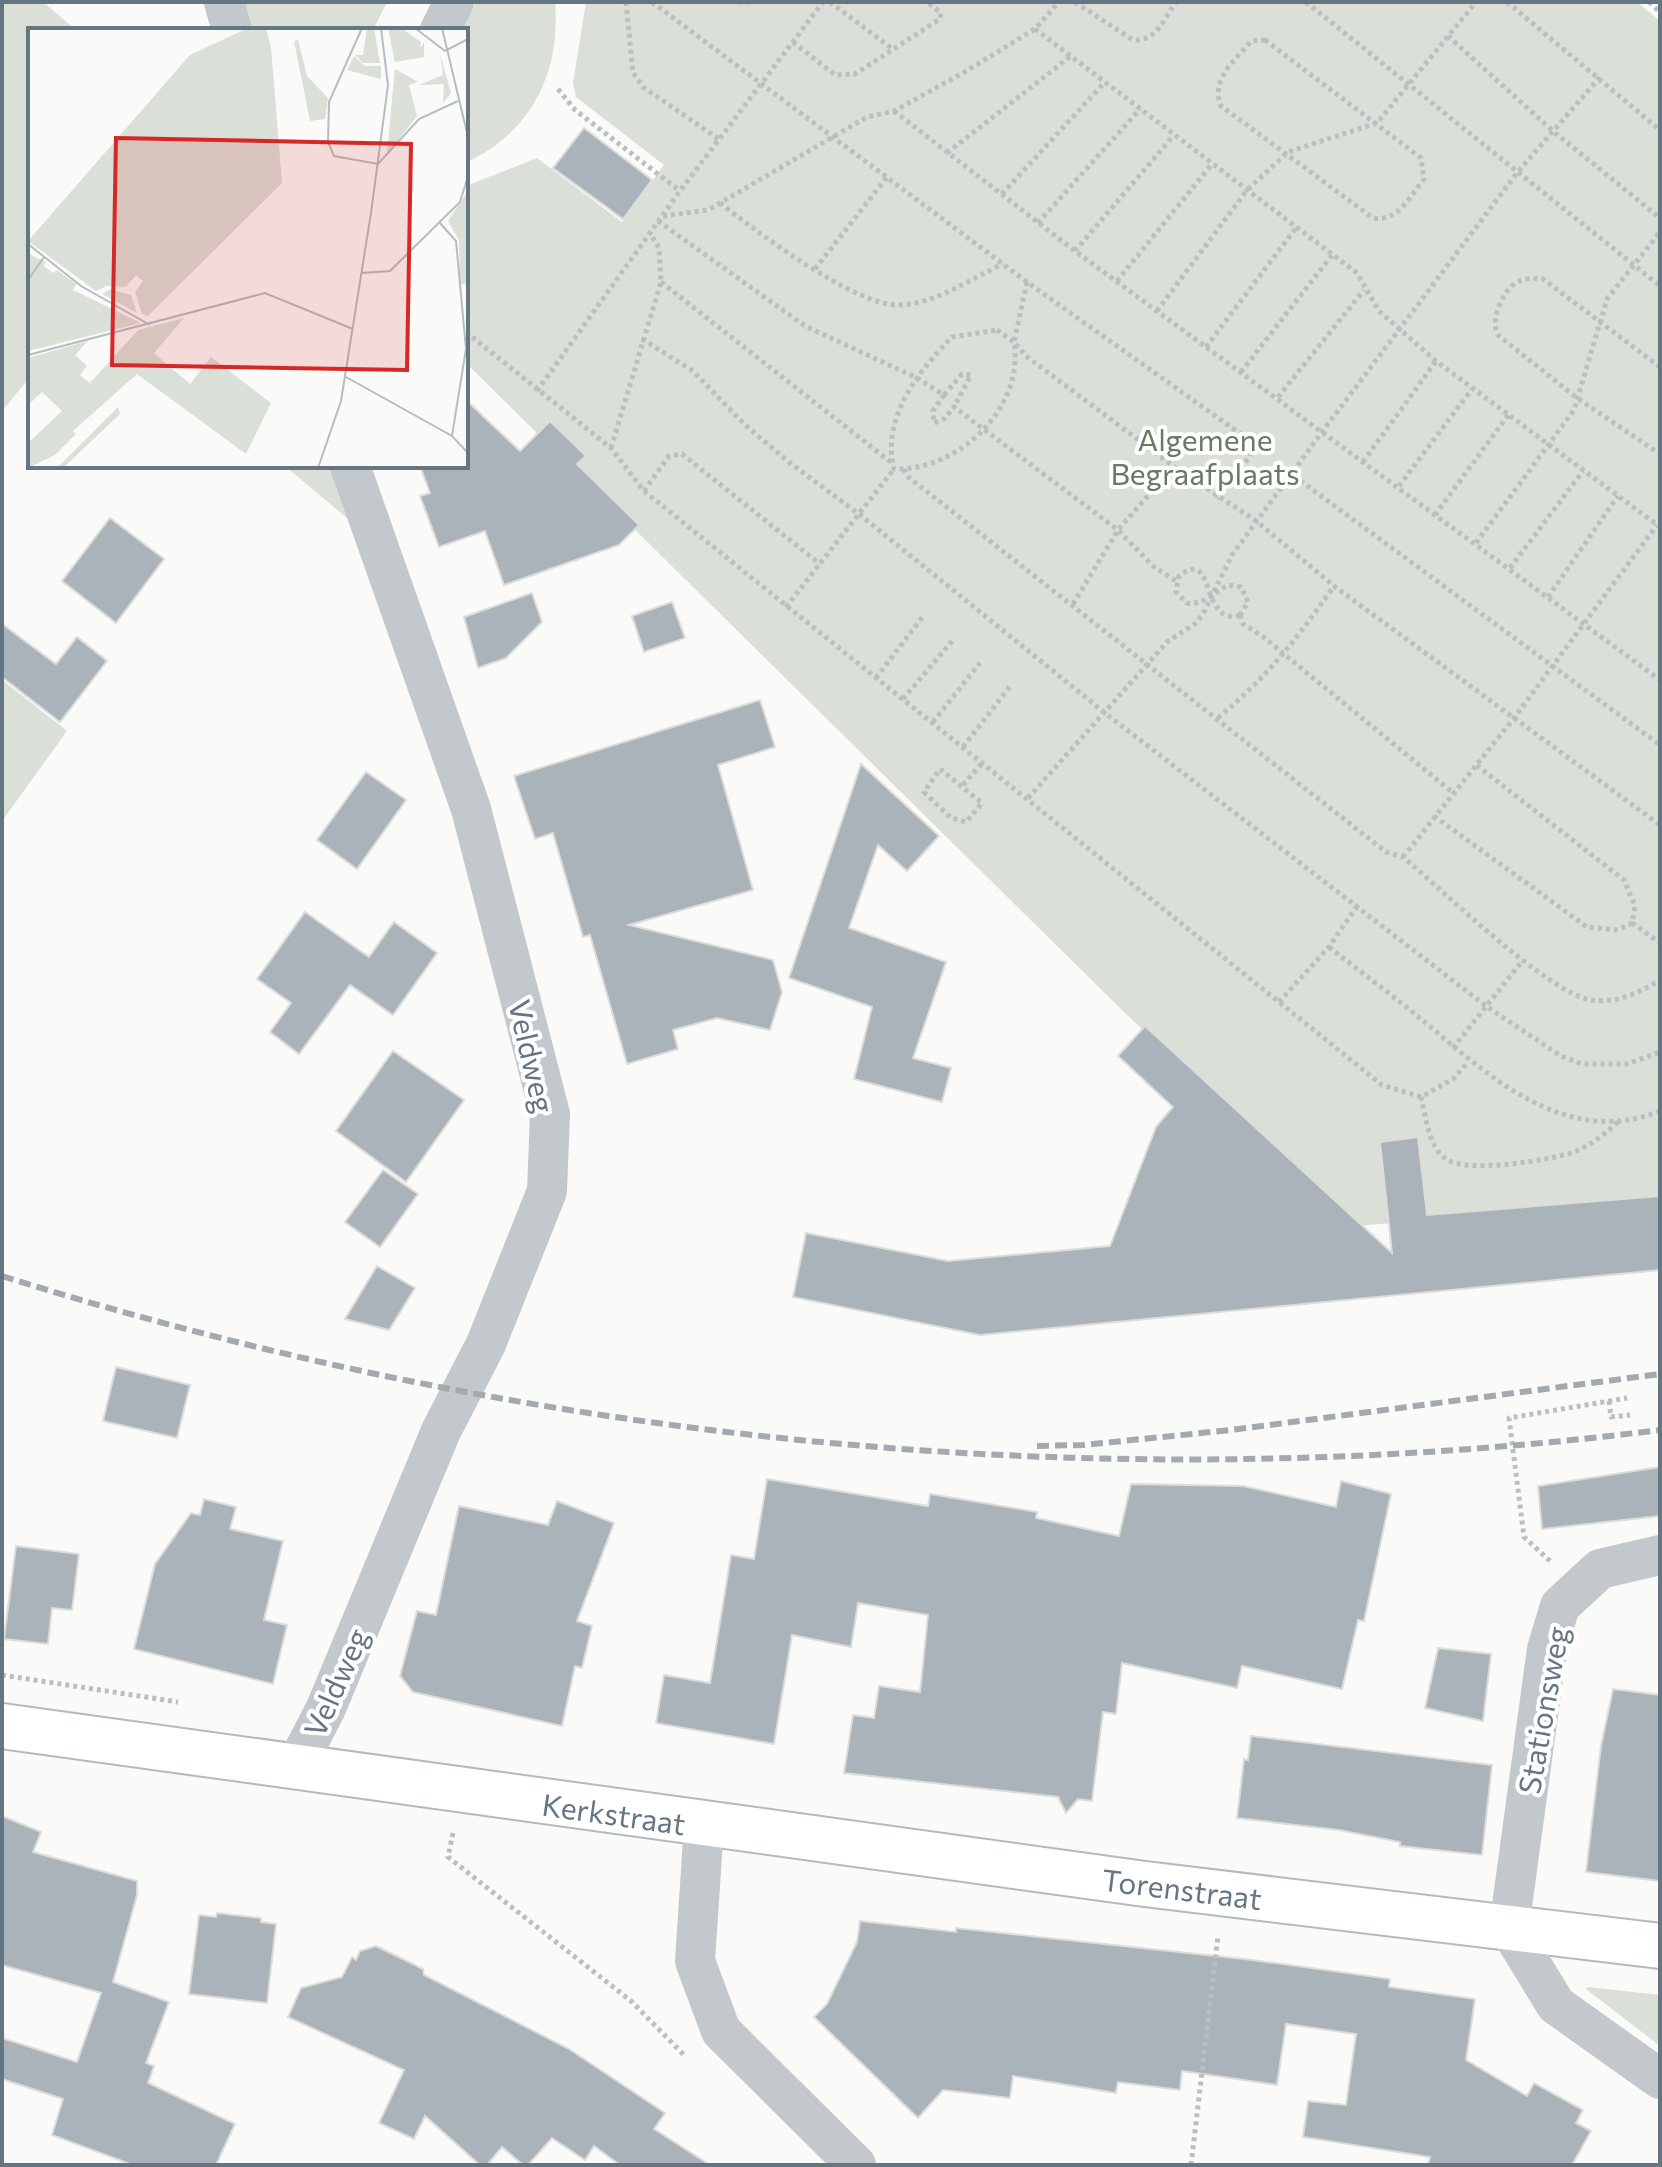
<svg xmlns="http://www.w3.org/2000/svg" width="1662" height="2167" font-family="Commissioner,sans-serif">
<style>
.green{fill:#dadfd7}
.building{fill:#aab3b9;stroke:#dcdcda;stroke-width:2}
.lines{fill:none;stroke-linecap:round;stroke-linejoin:round}
.secondary-casing{stroke:#b3babf;stroke-width:48}
.path{stroke:#bbbfc2;stroke-width:5;stroke-dasharray:4 4;stroke-linecap:butt}
.street{stroke:#c3c8cc;stroke-width:40}
.secondary{stroke:#fff;stroke-width:44}
.rail{stroke:#a2aab0;stroke-width:6;stroke-dasharray:12 6;stroke-linecap:butt}
.labels{text-anchor:middle;dominant-baseline:central;stroke-width:8;stroke-linejoin:round;paint-order:stroke}
.park-label{font-size:30px;fill:#687a64;stroke:#fff}
.street-label{font-size:30px;fill:#657683;stroke:#fff}
.inset-road{fill:none;stroke:#b5bdc2;stroke-width:2}
.view{fill:#d62828;fill-opacity:0.15;stroke:#d62828;stroke-width:4}
.inset-edge{fill:none;stroke:#657683;stroke-width:4}
</style>
<rect width="100%" height="100%" fill="#fafaf8"/>
<g class="green">
<polygon points="2,2 43,2 76,30 30,30 30,377 2,411"/>
<polygon points="242,2 387,2 373,30 248,30"/>
<path d="M476,2H555C561,71 532,133 466,162V30H461Z"/>
<polygon points="586,2 1637,2 1660,21 1660,1203 1354,1226 1125,1013 466,363 466,186 537,158 622,222 664,165 576,97 573,83"/>
<polygon points="285,466 335,466 354,524"/>
<polygon points="2,680 67,731 2,821"/>
<polygon points="1588,1987 1660,1995 1660,2046 1586,1989"/>
</g>
<g class="building">
<polygon points="584,128 652,180 623,219 553,168"/>
<polygon points="466,400 520,451 550,421 586,456 577,464 639,525 619,545 504,585 485,531 439,547 420,496 430,493 420,466 466,466"/>
<polygon points="110,518 164,559 116,623 62,581"/>
<polygon points="532,593 542,622 506,658 478,668 464,617"/>
<polygon points="672,602 685,638 644,652 632,616"/>
<polygon points="2,624 56,664 77,637 107,661 60,722 2,677"/>
<polygon points="760,700 775,747 718,765 753,890 629,925 773,960 782,992 770,1030 717,1018 673,1030 678,1049 627,1064 590,935 583,937 553,833 535,839 514,776"/>
<polygon points="861,764 939,836 907,871 878,845 849,928 946,962 913,1058 951,1068 942,1102 854,1079 872,1007 789,978"/>
<polygon points="366,772 406,800 357,869 317,840"/>
<polygon points="305,912 369,957 394,922 437,953 393,1015 350,985 299,1054 270,1032 291,1003 257,979"/>
<polygon points="1145,1026 1392,1253 1380,1142 1418,1137 1427,1215 1660,1196 1660,1270 980,1335 793,1297 806,1233 948,1261 1110,1246 1156,1127 1173,1107 1118,1056"/>
<polygon points="393,1051 464,1100 406,1182 336,1131"/>
<polygon points="383,1170 418,1194 380,1247 345,1222"/>
<polygon points="377,1266 415,1288 389,1330 345,1319"/>
<polygon points="116,1367 190,1385 177,1438 103,1421"/>
<polygon points="1660,1467 1660,1516 1542,1529 1538,1486"/>
<polygon points="767,1479 928,1506 930,1494 1037,1512 1036,1518 1119,1536 1131,1484 1243,1486 1336,1507 1341,1481 1391,1494 1364,1621 1358,1620 1342,1689 1242,1666 1237,1688 1122,1663 1116,1714 1103,1712 1092,1801 1078,1799 1066,1813 1058,1797 844,1773 853,1715 874,1718 879,1686 920,1692 928,1615 858,1603 851,1647 792,1635 774,1744 656,1723 664,1675 710,1683 731,1555 754,1559"/>
<polygon points="204,1499 236,1507 230,1529 283,1541 264,1620 287,1625 273,1684 134,1649 155,1564 191,1513 200,1515"/>
<polygon points="557,1501 614,1523 577,1621 592,1626 582,1668 575,1666 562,1726 413,1692 400,1676 417,1611 436,1615 459,1506 548,1525"/>
<polygon points="16,1546 79,1554 72,1610 52,1608 48,1644 4,1639"/>
<polygon points="1438,1648 1491,1654 1483,1721 1425,1708"/>
<polygon points="1613,1689 1660,1695 1660,1881 1586,1872 1601,1746"/>
<polygon points="1251,1736 1492,1765 1482,1855 1400,1846 1400,1842 1339,1830 1237,1818 1244,1759 1248,1760"/>
<polygon points="2,1816 41,1832 33,1852 137,1881 137,1895 113,1982 169,2002 146,2063 154,2066 148,2083 235,2124 216,2165 133,2165 52,2135 63,2099 2,2079 2,2038 77,2062 101,1993 2,1965"/>
<polygon points="217,1913 261,1918 261,1922 276,1924 267,2003 189,1994 199,1915 216,1917"/>
<polygon points="860,1921 956,1932 956,1928 1253,1960 1390,1979 1389,1987 1475,1999 1466,2060 1527,2096 1534,2083 1583,2110 1576,2123 1591,2131 1572,2165 1428,2165 1430,2157 1303,2137 1308,2101 1346,2105 1356,2034 1286,2024 1277,2085 1182,2071 1180,2090 1118,2082 1116,2093 1013,2076 1010,2098 943,2090 918,2118 814,2017 827,2004 857,1942"/>
<polygon points="376,1946 423,1969 424,1975 569,2049 665,2113 654,2129 710,2165 620,2165 594,2146 585,2160 552,2138 528,2165 523,2165 502,2147 487,2165 480,2165 425,2116 414,2139 379,2123 404,2070 288,2017 301,1988 342,1977 352,1957 356,1960 360,1951"/>
</g>
<g class="lines">
<g class="secondary-casing">
<polyline id="secondary" points="2,1726 1145,1884 1660,1946"/>
</g>
<g class="path">
<polyline points="626,2 633,73 643,87 720,140"/>
<polyline points="652,2 1027,282 1245,437 1251,448 1250,456 1217,498"/>
<polyline points="737,2 750,2"/>
<polyline points="830,2 894,50"/>
<path d="M1075,2L1133,40C1156,42 1164,19 1176,2"/>
<polyline points="1306,2 1660,286"/>
<polyline points="1507,2 1660,130"/>
<polyline points="1649,2 1660,12"/>
<polyline points="1035,29 1357,273 1379,311 1436,361 1660,527"/>
<polyline points="1448,36 1554,132 1660,218"/>
<path d="M1265,40L1421,158L1424,179C1410,196 1399,222 1373,218L1221,106C1210,79 1235,61 1251,41Z"/>
<polyline points="793,42 835,75 855,74 940,19 941,13 927,2"/>
<polyline points="558,89 575,110 680,191"/>
<polyline points="894,111 1075,251 1660,680"/>
<polyline points="947,153 1071,56"/>
<polyline points="1002,194 1105,82"/>
<path d="M720,203C756,231 856,307 900,305C935,304 972,278 1003,264"/>
<polyline points="663,216 708,210 867,117 894,111 963,73 1035,29 1059,2"/>
<polyline points="658,221 805,326 917,378 944,395 933,411 934,423 944,419 954,407 1118,530 1154,567 1176,581"/>
<polyline points="1038,223 1140,109"/>
<polyline points="1075,251 1174,135"/>
<polyline points="815,269 887,177"/>
<polyline points="1117,281 1212,164"/>
<polyline points="661,282 892,463"/>
<polyline points="1027,282 1014,342 1026,356 1180,471 1255,520 1334,586 1660,825"/>
<polyline points="1157,311 1247,190 1288,152 1377,123 1476,2"/>
<path d="M997,330L1014,342C1025,408 958,471 894,469C881,418 918,372 952,337Z"/>
<polyline points="466,332 611,448 644,491 1382,1085 1421,1097 1453,1079 1468,1062"/>
<polyline points="642,339 693,371 745,425 790,463 859,514 1105,713 1486,1006 1561,1056 1582,1064 1627,1064 1660,1052"/>
<polyline points="1206,347 1296,228"/>
<path d="M1660,367L1543,279C1536,279 1529,278 1522,280C1504,285 1489,320 1498,335L1577,398L1660,454"/>
<polyline points="1241,372 1332,255"/>
<polyline points="537,391 680,191 823,2"/>
<polyline points="944,395 962,374 971,375 954,407"/>
<polyline points="1278,397 1364,290"/>
<polyline points="611,448 661,282 659,248 650,233"/>
<polyline points="1363,462 1436,361"/>
<path d="M904,469L907,476L1386,852L1403,857C1441,889 1546,991 1590,1000C1615,1004 1639,993 1660,980"/>
<polyline points="1294,476 1660,745"/>
<polyline points="1399,486 1472,389"/>
<polyline points="644,491 669,456 682,454 820,564"/>
<polyline points="1435,515 1509,414"/>
<polyline points="1476,543 1574,410 1607,299 1660,232"/>
<polyline points="1510,568 1583,471"/>
<polyline points="1548,597 1618,496"/>
<polyline points="1073,604 1118,530 1146,498 1180,471"/>
<polyline points="786,607 894,469"/>
<polyline points="1240,615 1243,624 1262,636 1452,792"/>
<path d="M1240,615C1199,627 1217,546 1179,576L1176,592L1187,603C1205,605 1214,592 1228,585L1241,587L1248,602L1240,615"/>
<polyline points="876,678 924,615"/>
<polyline points="903,699 953,640"/>
<path d="M1218,718C1270,674 1295,641 1334,586"/>
<polyline points="933,722 980,663"/>
<polyline points="963,747 1011,685"/>
<polygon points="940,769 982,803 966,822 951,818 924,792"/>
<polyline points="963,785 983,762"/>
<polyline points="1028,798 1167,642 1196,623 1204,612 1232,555 1322,432 1517,173 1600,77"/>
<polyline points="1434,816 1587,927 1618,930 1632,923 1635,906 1624,880 1475,764"/>
<polyline points="1403,857 1514,718 1657,525"/>
<polyline points="1632,923 1660,943"/>
<path d="M1329,947C1359,971 1391,994 1421,1019C1488,1075 1565,1149 1660,1111"/>
<polyline points="1279,1002 1329,947 1357,906"/>
<polyline points="1453,1048 1523,960"/>
<path d="M1421,1097C1426,1117 1428,1146 1446,1159C1467,1174 1551,1160 1574,1152C1592,1145 1607,1132 1620,1120"/>
<polyline points="1609,1401 1611,1417 1630,1415"/>
<polyline points="1550,1561 1524,1537 1509,1418 1627,1398"/>
<polyline points="2,1675 178,1702"/>
<polyline points="453,1833 448,1857 631,2001 685,2056"/>
<polyline points="1191,2165 1218,1936"/>
</g>
<g class="street">
<polyline points="224,2 232,30"/>
<polyline points="440,30 454,2"/>
<polyline points="1660,1555 1600,1569 1560,1606 1547,1649 1509,1928 1556,2005 1660,2079"/>
<polyline points="297,1764 326,1708 441,1431 486,1344 547,1191 550,1114 471,809 350,466"/>
<polyline points="704,1825 695,1961 721,2031 856,2165"/>
</g>
<use href="#secondary" class="secondary"/>
<g class="rail">
<path d="M2,1276C537,1444 1103,1500 1660,1430"/>
<polyline points="1037,1446 1083,1445 1231,1430 1660,1374"/>
</g>
</g>
<g class="labels">
<g class="park-label">
<text x="1205" y="438">Algemene<tspan x="1205" dy="34">Begraafplaats</tspan></text>
</g>
<g class="street-label">
<text transform="translate(533 1056) rotate(77)">Veldweg</text>
<text transform="translate(335 1682) rotate(-66)">Veldweg</text>
<text transform="translate(1542 1710) rotate(-80)">Stationsweg</text>
<text transform="translate(614 1813) rotate(8)">Kerkstraat</text>
<text transform="translate(1182 1888) rotate(7)">Torenstraat</text>
</g>
</g>
<g transform="translate(28 28)">
<rect width="440" height="440" fill="#fafaf8"/>
<path d="M220,0H238L243,19L254,155L120,288L114,286L107,264L115,253L108,247L98,259L79,258L68,263L0,213L162,27ZM339,0H346L352,35H335L327,27H335ZM360,0H373L393,14L392,21L396,14V29L367,34ZM270,12L279,48L300,70L297,91L282,93L266,13ZM412,26L423,65L415,75L416,56L391,57L415,47ZM326,28L337,38H353V51L319,42ZM367,41L390,54L381,57L389,88L359,126ZM440,163V256H432L431,212L420,193ZM0,218L1,226L18,234L16,238L25,245L29,242L48,256L45,262L113,295L0,323ZM83,261L103,267L109,285L74,266ZM156,290L126,325L162,356L183,329L243,375L218,426L109,346L45,403L48,406L27,427L0,440V415L34,383L14,364L0,377V330L60,313L47,327L59,338L52,347L62,355L110,302ZM90,379L92,386L35,440H29Z" fill="#dadfd7"/>
<path class="inset-road" d="M334,0L301,74L300,114L306,128L350,136L391,91L430,73M387,0L417,23M414,0L440,109M417,23L440,11M412,195L428,213L438,321L424,408M0,216L53,258L122,297M334,245L362,243L432,174L440,148M0,252L16,229M0,327L237,265L325,301M318,349L424,408L440,425M290,440L313,373L343,185L360,57L353,0"/>
<path class="view" d="M88,110L383,116L379,342L84,337Z"/>
<rect width="440" height="440" class="inset-edge"/>
</g>
<rect width="1662" height="2167" fill="none" stroke="#657683" stroke-width="8"/>
</svg>
